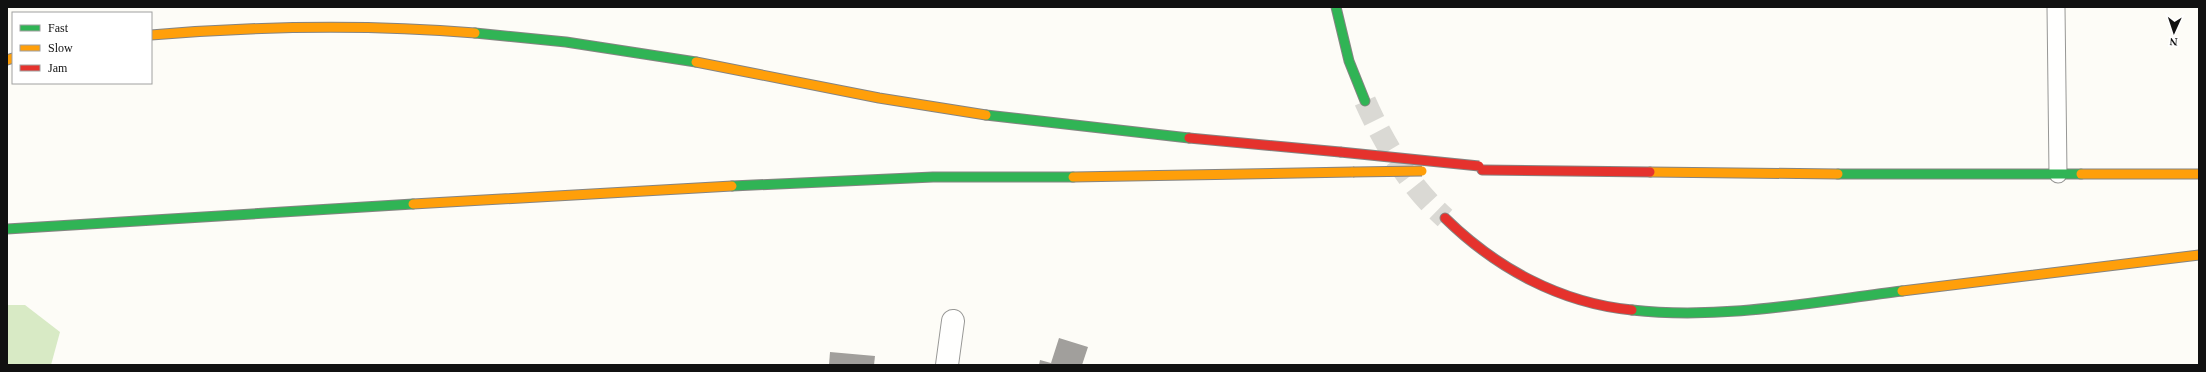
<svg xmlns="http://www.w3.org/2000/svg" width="2206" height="372" font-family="'Times New Roman',serif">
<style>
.forest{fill:#d8eac5}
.building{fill:#a19f9c}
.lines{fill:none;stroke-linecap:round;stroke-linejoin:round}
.highway-tunnel{stroke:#dad9d4;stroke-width:22;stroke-dasharray:22 11;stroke-linecap:butt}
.lane-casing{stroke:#979795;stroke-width:19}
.street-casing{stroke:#979795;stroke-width:24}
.fast-casing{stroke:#858482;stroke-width:11}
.slow-casing{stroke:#858482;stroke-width:11}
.jam-casing{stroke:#858482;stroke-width:11}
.lane{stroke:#fffffe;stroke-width:17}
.street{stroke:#fffffe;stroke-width:22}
.fast{stroke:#30b455;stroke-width:9}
.slow{stroke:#ff9f0a;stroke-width:9}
.jam{stroke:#e5322d;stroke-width:9}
.slow-bridge-casing{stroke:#858482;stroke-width:11;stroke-linecap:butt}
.jam-bridge-casing{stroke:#858482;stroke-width:11;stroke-linecap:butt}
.slow-bridge{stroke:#ff9f0a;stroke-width:9}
.jam-bridge{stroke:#e5322d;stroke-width:9}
</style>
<rect width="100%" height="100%" fill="#fdfcf7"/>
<polygon class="forest" points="7,305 25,305 60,332 51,365 7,365"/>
<g class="building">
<polygon points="1059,338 1088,347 1082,365 1039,365 1040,360 1051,363"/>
<polygon points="830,352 875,356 874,365 829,365"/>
</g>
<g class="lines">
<path class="highway-tunnel" d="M1365,101C1384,144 1410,187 1445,218"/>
<g class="lane-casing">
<polyline id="lane" points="2056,7 2058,174"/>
</g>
<g class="street-casing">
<polyline id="street" points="947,365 953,321"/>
</g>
<g class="fast-casing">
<g id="fast">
<polyline points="1336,7 1349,61 1365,101"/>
<polyline points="475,33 566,42 696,62"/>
<polyline points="986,115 1189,138"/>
<polyline points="1838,174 2081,174"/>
<polyline points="732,186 933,177 1073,177"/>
<polyline points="7,229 413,204"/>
<path d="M1632,310C1722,320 1813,302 1902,291"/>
</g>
</g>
<g class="slow-casing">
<g id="slow">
<path d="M151,35C259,26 367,24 475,33"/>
<polyline points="7,60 13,58"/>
<polyline points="696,62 879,98 986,115"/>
<polyline points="1650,172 1838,174"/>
<polyline points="2081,174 2199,174"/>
<polyline points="1073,177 1353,172"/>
<polyline points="413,204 732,186"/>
<polyline points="1902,291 2199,255"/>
</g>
</g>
<g class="jam-casing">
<g id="jam">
<polyline points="1189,138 1340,152"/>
<polyline points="1482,170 1650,172"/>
<path d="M1445,218C1496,268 1560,303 1632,310"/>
</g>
</g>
<use href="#lane" class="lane"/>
<use href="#street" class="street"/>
<use href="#fast" class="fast"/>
<use href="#slow" class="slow"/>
<use href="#jam" class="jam"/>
<g class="slow-bridge-casing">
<polyline id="slow-bridge" points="1353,172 1422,171"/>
</g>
<g class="jam-bridge-casing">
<polyline id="jam-bridge" points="1340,152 1479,166"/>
</g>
<use href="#slow-bridge" class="slow-bridge"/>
<use href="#jam-bridge" class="jam-bridge"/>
</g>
<rect width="2206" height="372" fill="none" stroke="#111111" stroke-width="16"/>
<rect x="12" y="12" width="140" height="72" fill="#ffffff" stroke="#a0a0a0"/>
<rect x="20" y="25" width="20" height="6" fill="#30b455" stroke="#a0a0a0"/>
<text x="48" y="32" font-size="12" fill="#111111">Fast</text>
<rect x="20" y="45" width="20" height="6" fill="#ff9f0a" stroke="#a0a0a0"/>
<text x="48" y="52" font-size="12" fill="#111111">Slow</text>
<rect x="20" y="65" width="20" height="6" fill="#e5322d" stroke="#a0a0a0"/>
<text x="48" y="72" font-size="12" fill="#111111">Jam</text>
<g transform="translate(2174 32) rotate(183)" stroke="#ffffff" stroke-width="3" paint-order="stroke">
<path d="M0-3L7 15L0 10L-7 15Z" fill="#111111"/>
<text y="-6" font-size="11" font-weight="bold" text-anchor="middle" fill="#111111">N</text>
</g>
</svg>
